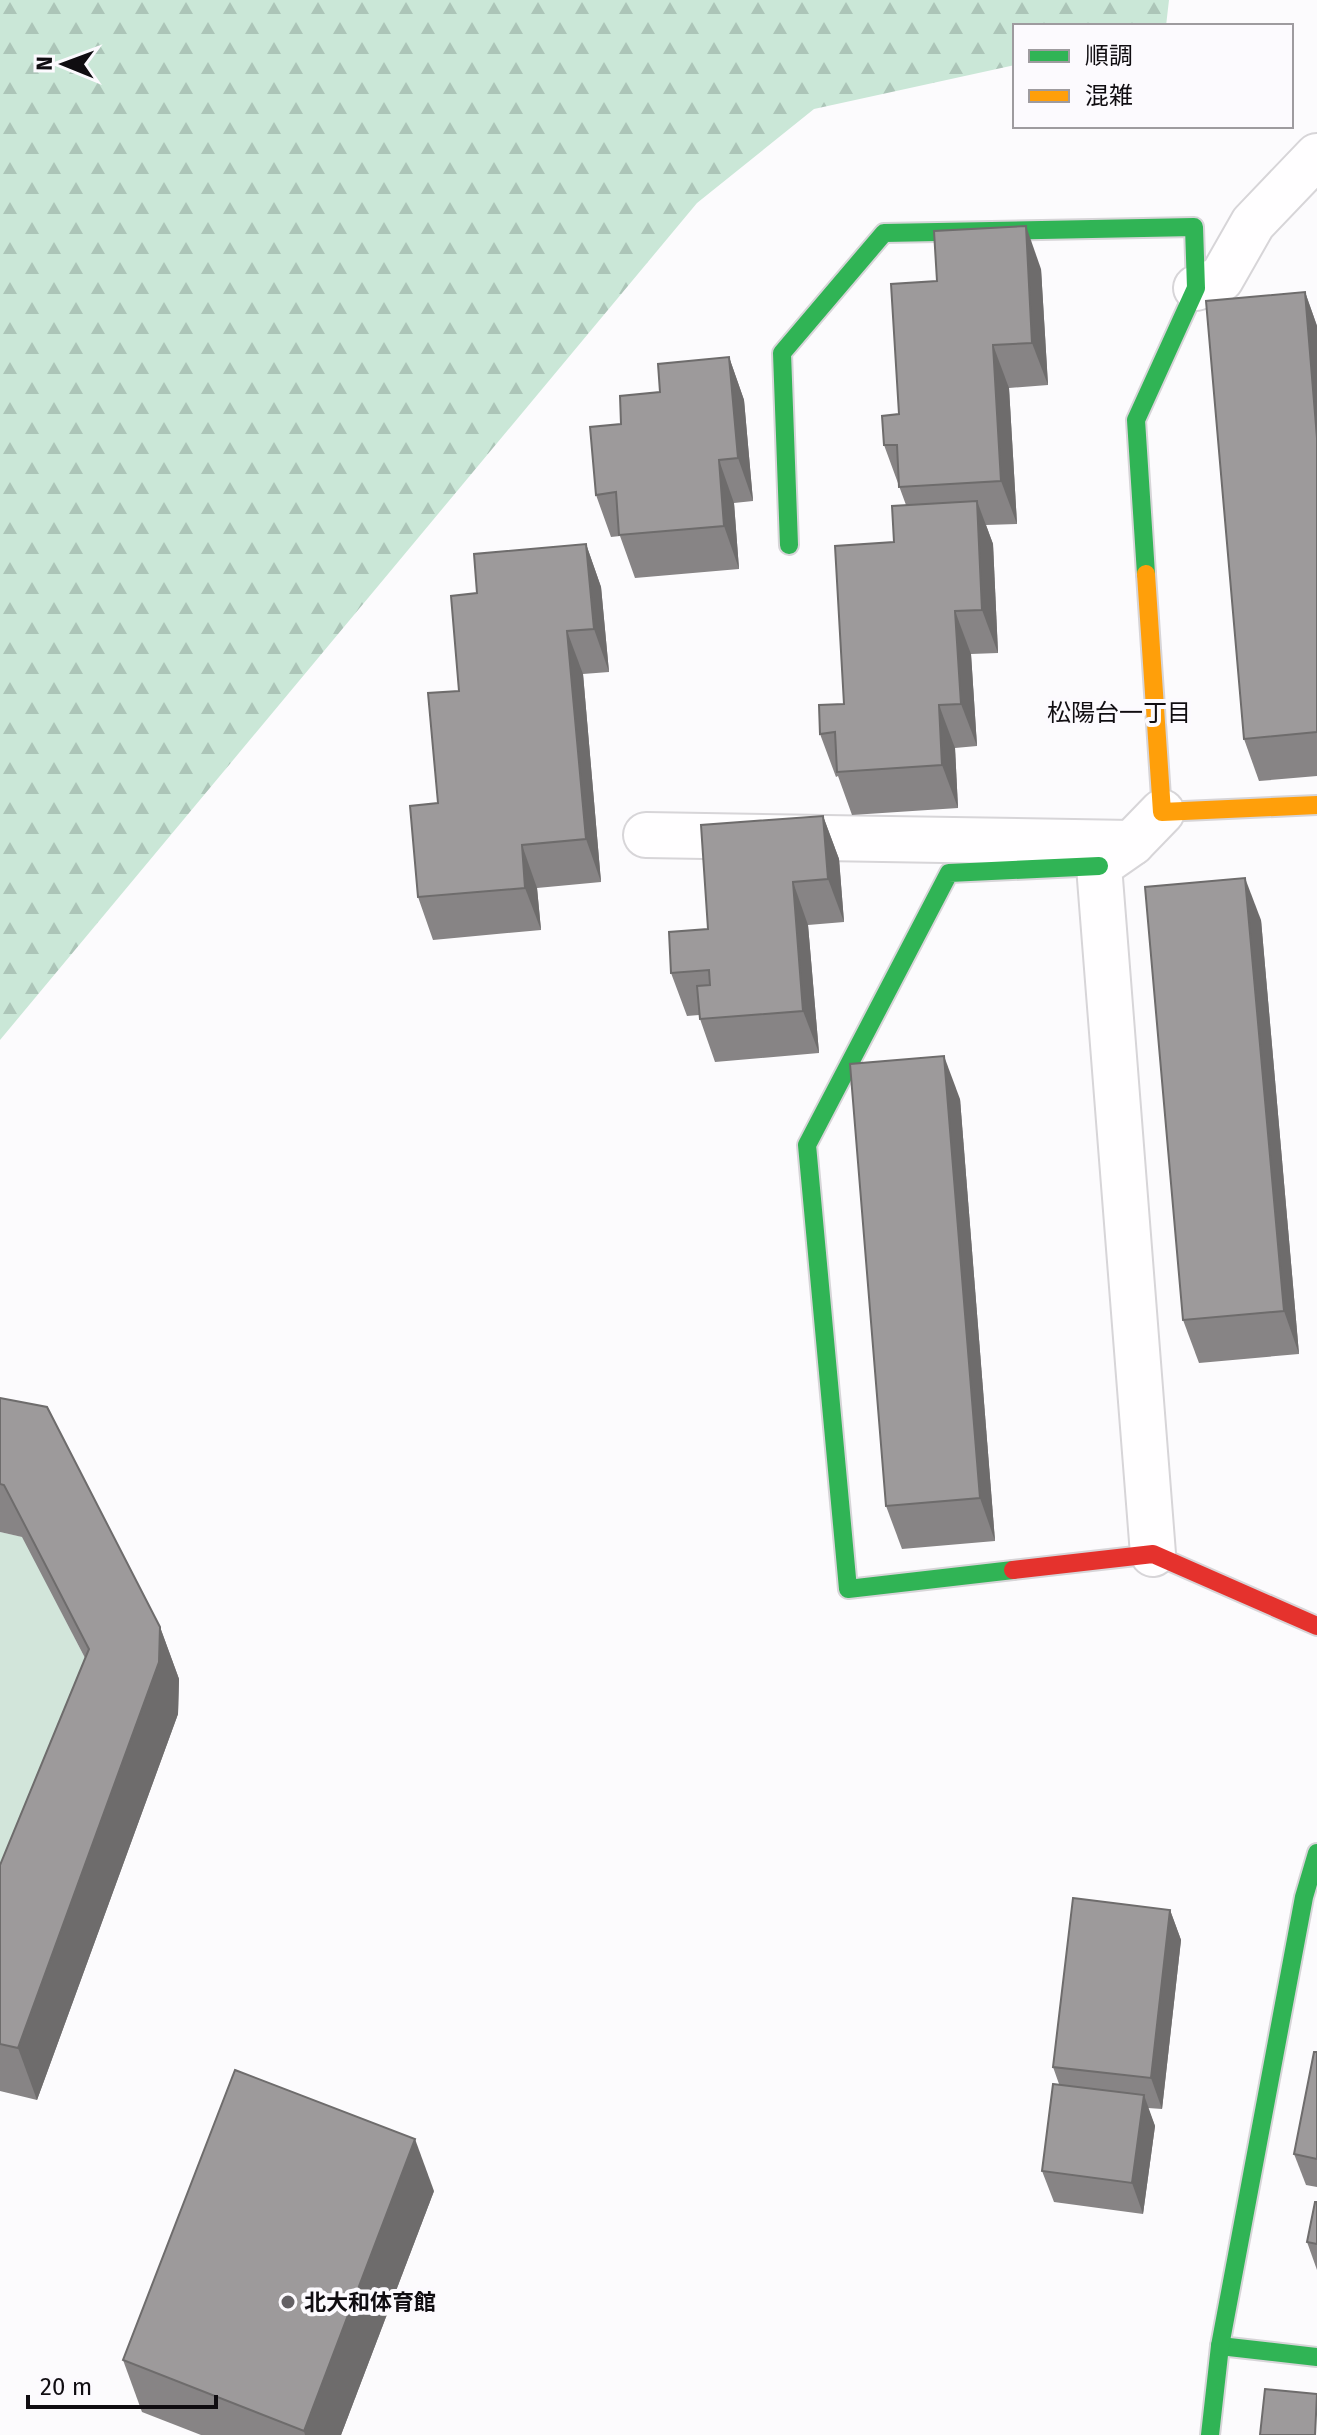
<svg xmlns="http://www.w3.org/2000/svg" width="1317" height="2435" font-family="'Fira Sans','Noto Sans JP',sans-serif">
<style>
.forest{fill:url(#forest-firs)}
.pitch{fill:#d2e5da}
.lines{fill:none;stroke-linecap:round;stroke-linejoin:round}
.street-casing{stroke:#d7d5d8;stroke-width:48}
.fast-casing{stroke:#d7d5d8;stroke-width:22}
.slow-casing{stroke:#d7d5d8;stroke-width:22}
.jam-casing{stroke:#d7d5d8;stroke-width:22}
.street{stroke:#fffeff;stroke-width:44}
.fast{stroke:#30b455;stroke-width:18}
.slow{stroke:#ff9f0a;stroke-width:18}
.jam{stroke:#e5322d;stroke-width:18}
.wall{fill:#878485}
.shaded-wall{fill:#6e6c6c}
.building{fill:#9d9a9b;stroke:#6e6c6c;stroke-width:2}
.poi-dot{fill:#636064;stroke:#fcfafe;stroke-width:3}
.labels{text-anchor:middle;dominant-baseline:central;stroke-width:8;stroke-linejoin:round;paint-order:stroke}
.poi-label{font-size:22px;font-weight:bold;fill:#100d11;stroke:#fcfafe;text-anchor:start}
.neighbourhood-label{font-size:24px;fill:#100d11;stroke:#fcfafe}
</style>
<defs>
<pattern id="forest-firs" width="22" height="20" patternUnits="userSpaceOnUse" patternTransform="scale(2)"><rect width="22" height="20" fill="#cae7d7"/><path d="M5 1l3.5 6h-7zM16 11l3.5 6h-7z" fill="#acc5b8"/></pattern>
</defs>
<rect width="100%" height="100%" fill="#fcfbfd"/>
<polygon class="forest" points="0,0 1169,0 1166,26 1015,26 1015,65 814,109 697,203 0,1040"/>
<polygon class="pitch" points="0,1532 23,1537 107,1701 0,1963"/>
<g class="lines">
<g class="street-casing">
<g id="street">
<polyline points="1196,288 1221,279 1253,223 1317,156"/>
<polyline points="646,835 1132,843"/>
<polyline points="1153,1554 1099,866 1132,843 1162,812"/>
</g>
</g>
<g class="fast-casing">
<g id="fast">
<polyline points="789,545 782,353 884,233 1194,227 1196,288 1136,420 1146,574"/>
<polyline points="1013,1570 848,1589 807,1145 949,873 1099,866"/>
<polyline points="1220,2346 1317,2357"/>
<polyline points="1210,2435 1220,2346 1304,1897 1317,1853"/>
</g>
</g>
<g class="slow-casing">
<polyline id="slow" points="1146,574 1162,812 1317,805"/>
</g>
<g class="jam-casing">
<polyline id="jam" points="1013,1570 1153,1554 1317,1626"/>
</g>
<use href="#street" class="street"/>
<use href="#fast" class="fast"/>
<use href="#slow" class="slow"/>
<use href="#jam" class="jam"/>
</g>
<g class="wall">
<polygon points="1041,269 1048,385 1009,388 1017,524 986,525 993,544 998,653 971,654 977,746 955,748 958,808 852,815 838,776 836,777 820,734 844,704 906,505 884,445 899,414 937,281"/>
<polygon points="1305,292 1317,326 1317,776 1259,781 1244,739"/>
<polygon points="729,357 744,400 753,501 734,503 739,569 635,578 620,536 611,537 596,495 621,424 660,392"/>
<polygon points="586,544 601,587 609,672 583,674 601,882 537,888 541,930 433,940 418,897 438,803 477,593"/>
<polygon points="823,816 839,859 844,922 808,925 819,1053 715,1062 700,1019 699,1015 687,1016 671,973 708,929"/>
<polygon points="1261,920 1299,1354 1199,1363 1183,1320"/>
<polygon points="960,1099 995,1541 902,1549 886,1506"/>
<polygon points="0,1398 160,1627 179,1679 178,1714 37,2100 0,2091 0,1865 85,1658 22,1537 0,1532"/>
<polygon points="1170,1910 1181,1940 1162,2109 1148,2108 1155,2126 1143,2214 1054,2202 1042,2171 1059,2084 1053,2067"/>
<polygon points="1317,2052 1317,2187 1306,2185 1294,2154"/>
<polygon points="434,2191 341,2435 201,2435 142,2412 123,2360"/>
<polygon points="1317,2202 1317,2270 1307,2242"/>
</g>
<g class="shaded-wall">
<polygon points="1026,226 1041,269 1048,385 1032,343"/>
<polygon points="1305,292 1317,326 1317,438"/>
<polygon points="993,345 1009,388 1017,524 1001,481"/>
<polygon points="729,357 744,400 753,501 738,458"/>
<polygon points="719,460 734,503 739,569 724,526"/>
<polygon points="977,501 993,544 998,653 982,610"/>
<polygon points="586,544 601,587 609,672 594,629"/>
<polygon points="955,611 971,654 977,746 961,704"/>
<polygon points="567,631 583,674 601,882 586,839"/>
<polygon points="939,705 955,748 958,808 942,765"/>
<polygon points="823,816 839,859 844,922 828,879"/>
<polygon points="522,845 537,888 541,930 525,888"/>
<polygon points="1245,878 1261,920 1299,1354 1284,1311"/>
<polygon points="793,882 808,925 819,1053 803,1011"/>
<polygon points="944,1056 960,1099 995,1541 980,1498"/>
<polygon points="160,1627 179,1679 178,1714 37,2100 18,2048"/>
<polygon points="1170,1910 1181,1940 1162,2109 1151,2078"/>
<polygon points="1144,2095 1155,2126 1143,2214 1132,2183"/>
<polygon points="415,2139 434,2191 341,2435 305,2435 304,2431"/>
</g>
<g class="building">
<polygon points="1026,226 1032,343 993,345 1001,481 899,487 897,445 884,445 882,416 899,414 891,284 937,281 934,231"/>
<polygon points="1305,292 1317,438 1317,732 1244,739 1206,301"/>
<polygon points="729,357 738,458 719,460 724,526 619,535 616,492 596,495 590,427 621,424 620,396 660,392 658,364"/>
<polygon points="977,501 982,610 955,611 961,704 939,705 942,765 837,772 835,732 820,734 819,705 844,704 835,546 894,542 892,506"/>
<polygon points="586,544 594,629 567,631 586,839 522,845 525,888 418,897 410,806 438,803 428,693 459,691 451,596 477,593 474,554"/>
<polygon points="823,816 828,879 793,882 803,1011 700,1019 697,986 710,985 709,970 671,973 669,932 708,929 701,825"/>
<polygon points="1245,878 1284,1311 1183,1320 1145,887"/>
<polygon points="944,1056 980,1498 886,1506 850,1064"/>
<polygon points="0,1398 47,1407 160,1627 159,1662 18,2048 0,2044 0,1865 89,1649 4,1485 0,1484"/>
<polygon points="1073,1898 1170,1910 1151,2078 1053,2067"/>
<polygon points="1314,2052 1317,2052 1317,2159 1294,2154"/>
<polygon points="235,2070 415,2139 304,2431 123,2360"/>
<polygon points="1053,2084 1144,2095 1132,2183 1042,2171"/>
<polygon points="1315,2202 1317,2202 1317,2244 1307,2242"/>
<polygon points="1265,2389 1317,2394 1315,2435 1260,2435"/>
</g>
<circle class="poi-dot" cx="288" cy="2302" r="8"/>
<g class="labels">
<g class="poi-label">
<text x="304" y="2302">北大和体育館</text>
</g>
<g class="neighbourhood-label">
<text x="1119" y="713">松陽台一丁目</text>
</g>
</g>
<rect x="1013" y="24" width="280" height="104" fill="#fcfafe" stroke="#9e9b9f" stroke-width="2"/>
<rect x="1029" y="50" width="40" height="12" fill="#30b455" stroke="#9e9b9f" stroke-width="2"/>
<text x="1085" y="64" font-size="24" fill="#100d11">順調</text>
<rect x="1029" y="90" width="40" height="12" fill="#ff9f0a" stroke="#9e9b9f" stroke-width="2"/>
<text x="1085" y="104" font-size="24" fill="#100d11">混雑</text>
<g transform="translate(64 64) rotate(271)" stroke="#fcfafe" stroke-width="6" paint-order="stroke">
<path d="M0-6L14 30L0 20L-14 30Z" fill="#100d11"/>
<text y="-12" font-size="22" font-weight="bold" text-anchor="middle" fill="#100d11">N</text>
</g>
<path d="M28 2395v12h188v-12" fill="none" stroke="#100d11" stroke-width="4"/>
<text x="40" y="2395" font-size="24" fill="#100d11" stroke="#fcfafe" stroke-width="6" paint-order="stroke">20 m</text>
</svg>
